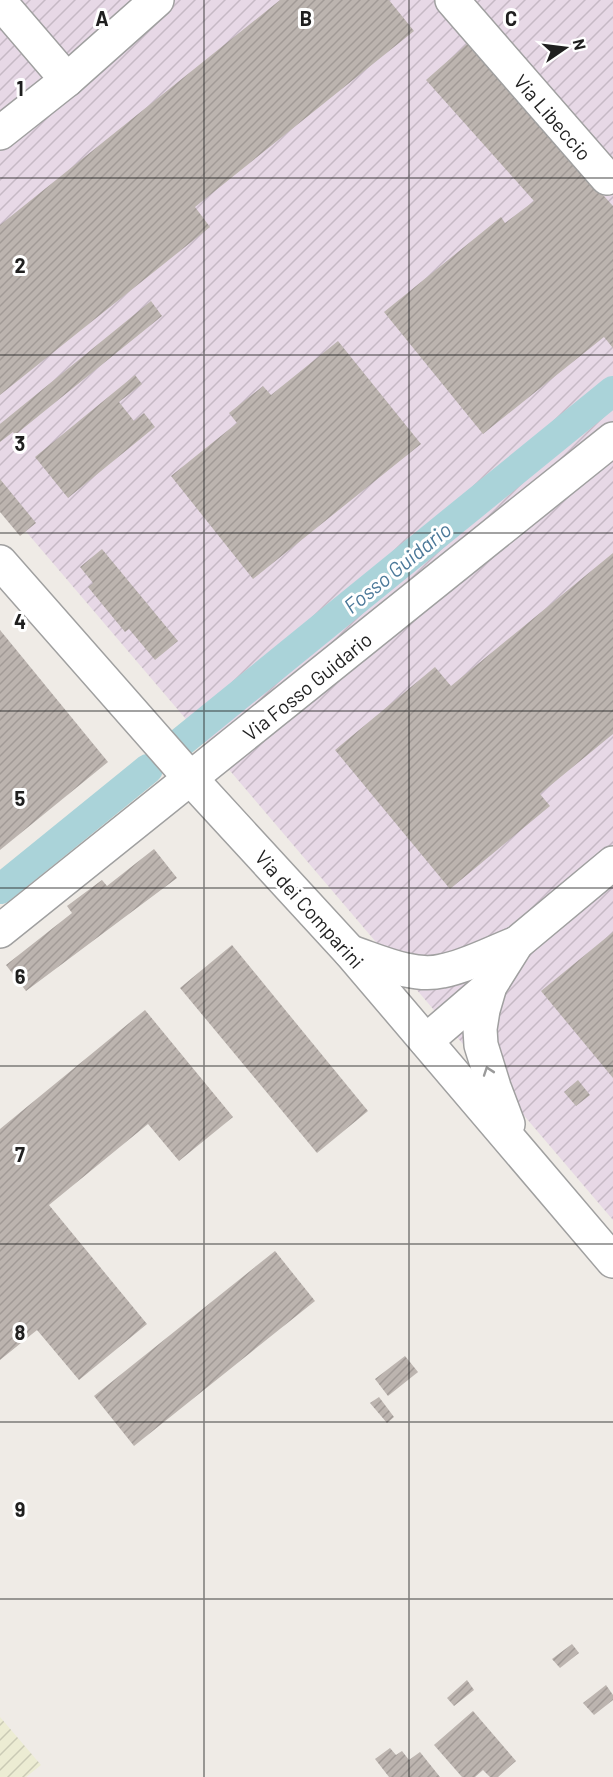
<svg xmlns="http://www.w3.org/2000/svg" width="613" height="1777" font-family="Barlow,sans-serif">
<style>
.industrial{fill:url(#industrial-furrows)}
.farmland{fill:url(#farmland-furrows)}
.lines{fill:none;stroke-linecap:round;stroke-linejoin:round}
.canal{stroke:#aad3d9;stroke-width:30}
.building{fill:url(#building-hatch)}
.minor-casing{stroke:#a0a0a0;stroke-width:36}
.minor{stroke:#fff;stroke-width:33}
.oneway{stroke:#9a9a9a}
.grid{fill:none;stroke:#1f1f1f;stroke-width:1.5;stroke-opacity:0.55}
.labels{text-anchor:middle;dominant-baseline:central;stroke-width:6;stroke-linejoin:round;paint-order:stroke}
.street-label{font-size:20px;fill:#1f1f1f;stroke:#fff}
.water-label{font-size:21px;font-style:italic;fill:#4c7999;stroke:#fff}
.grid-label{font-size:20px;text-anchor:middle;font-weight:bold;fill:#1f1f1f;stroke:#fff;stroke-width:6;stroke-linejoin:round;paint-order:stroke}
</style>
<defs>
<pattern id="industrial-furrows" width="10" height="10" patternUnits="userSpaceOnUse" patternTransform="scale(1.5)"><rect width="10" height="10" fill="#e7d8e6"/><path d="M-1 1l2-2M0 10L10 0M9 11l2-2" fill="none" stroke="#c6b9c5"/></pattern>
<pattern id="farmland-furrows" width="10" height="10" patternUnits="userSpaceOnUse" patternTransform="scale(1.5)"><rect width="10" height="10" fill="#ececd3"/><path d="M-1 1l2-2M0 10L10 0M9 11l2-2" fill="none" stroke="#cacab5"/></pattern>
<pattern id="building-hatch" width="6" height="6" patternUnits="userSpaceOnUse" patternTransform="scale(1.5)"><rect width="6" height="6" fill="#bcb4af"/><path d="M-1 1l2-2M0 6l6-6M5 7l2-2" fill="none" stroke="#a19a96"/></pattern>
</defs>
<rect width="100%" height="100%" fill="#efebe6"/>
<polygon class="industrial" points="0,0 613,0 613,1220 0,501"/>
<polygon class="farmland" points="0,1717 41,1765 26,1777 0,1777"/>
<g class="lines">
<g class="canal">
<polyline points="180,743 613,391"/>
<polyline points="0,889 148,769"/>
</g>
</g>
<g class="building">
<polygon points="280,0 389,0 414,31 195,207 210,227 0,395 0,225"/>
<polygon points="467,44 613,206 613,348 604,337 483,434 384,312 501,217 505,223 534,201 426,80"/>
<polygon points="151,301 162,316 15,435 13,432 0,442 0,424"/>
<polygon points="338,341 421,444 253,579 171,476 237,423 229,413 263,386 271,395"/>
<polygon points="135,375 142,384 119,402 134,421 144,413 155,427 68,498 35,457"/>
<polygon points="0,479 36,523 20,536 0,512"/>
<polygon points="102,549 178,641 155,660 129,629 125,632 88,587 93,583 80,567"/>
<polygon points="613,553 613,734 540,794 550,806 450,889 335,750 435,667 451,686"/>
<polygon points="0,630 108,762 0,850"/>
<polygon points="154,849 177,878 26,991 6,965 72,913 67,906 102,880 107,886"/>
<polygon points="613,932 613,1078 541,991"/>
<polygon points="232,945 368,1111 317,1153 180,988"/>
<polygon points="145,1010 233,1117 179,1161 148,1124 49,1205 147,1324 79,1380 37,1330 0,1360 0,1129"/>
<polygon points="578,1080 590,1095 576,1106 564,1092"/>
<polygon points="275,1251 315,1301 134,1446 94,1396"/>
<polygon points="405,1356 418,1372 388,1396 375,1379"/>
<polygon points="379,1397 394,1417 387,1423 370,1403"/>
<polygon points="572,1644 579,1653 560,1668 552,1659"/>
<polygon points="467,1680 474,1690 454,1706 447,1698"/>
<polygon points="606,1685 613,1695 613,1700 594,1715 583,1703"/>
<polygon points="473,1711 516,1761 498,1777 490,1777 483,1770 475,1777 462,1777 434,1745"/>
<polygon points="390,1748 396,1755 402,1751 409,1760 420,1752 440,1777 389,1777 375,1759"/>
</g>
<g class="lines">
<g class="minor-casing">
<g id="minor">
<polyline points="452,0 607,178"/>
<polyline points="0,2 67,80"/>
<polyline points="0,133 67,80 157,0"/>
<polyline points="0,562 191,779 350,952 613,1261"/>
<polyline points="0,931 613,439"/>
<path d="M350,952C378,961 413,978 442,971C468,966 493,952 517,943"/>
<polyline points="426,1041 490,986"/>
<polyline points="508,1124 494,1087 481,1045 480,1029 483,1010 490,986 517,943 613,863"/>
</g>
</g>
<use href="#minor" class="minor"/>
</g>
<defs><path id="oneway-chevron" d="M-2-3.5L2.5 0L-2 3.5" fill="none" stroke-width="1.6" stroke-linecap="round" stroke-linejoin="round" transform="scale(1.5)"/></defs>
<use class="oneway" href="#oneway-chevron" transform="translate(488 1071) rotate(-109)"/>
<path class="grid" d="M204,0V1777M409,0V1777M0,178H613M0,355H613M0,533H613M0,711H613M0,888H613M0,1066H613M0,1244H613M0,1422H613M0,1599H613"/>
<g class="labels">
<g class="street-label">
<text transform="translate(553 117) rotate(49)">Via Libeccio</text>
<text transform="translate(307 686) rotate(-39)">Via Fosso Guidario</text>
<text transform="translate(310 909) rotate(48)">Via dei Comparini</text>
</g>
<g class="water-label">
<text transform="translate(397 567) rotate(-39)">Fosso Guidario</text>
</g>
</g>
<g class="grid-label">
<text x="102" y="26">A</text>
<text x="306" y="26">B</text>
<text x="511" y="26">C</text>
<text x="20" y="96">1</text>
<text x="20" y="273">2</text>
<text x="20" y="451">3</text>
<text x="20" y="629">4</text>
<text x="20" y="806">5</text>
<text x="20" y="984">6</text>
<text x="20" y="1162">7</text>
<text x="20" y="1340">8</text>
<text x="20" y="1517">9</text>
</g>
<g transform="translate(565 48) rotate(76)" stroke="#ffffff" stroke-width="4.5" paint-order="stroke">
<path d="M0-4.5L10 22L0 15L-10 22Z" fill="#1f1f1f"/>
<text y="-9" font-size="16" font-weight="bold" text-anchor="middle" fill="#1f1f1f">N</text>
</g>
</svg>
